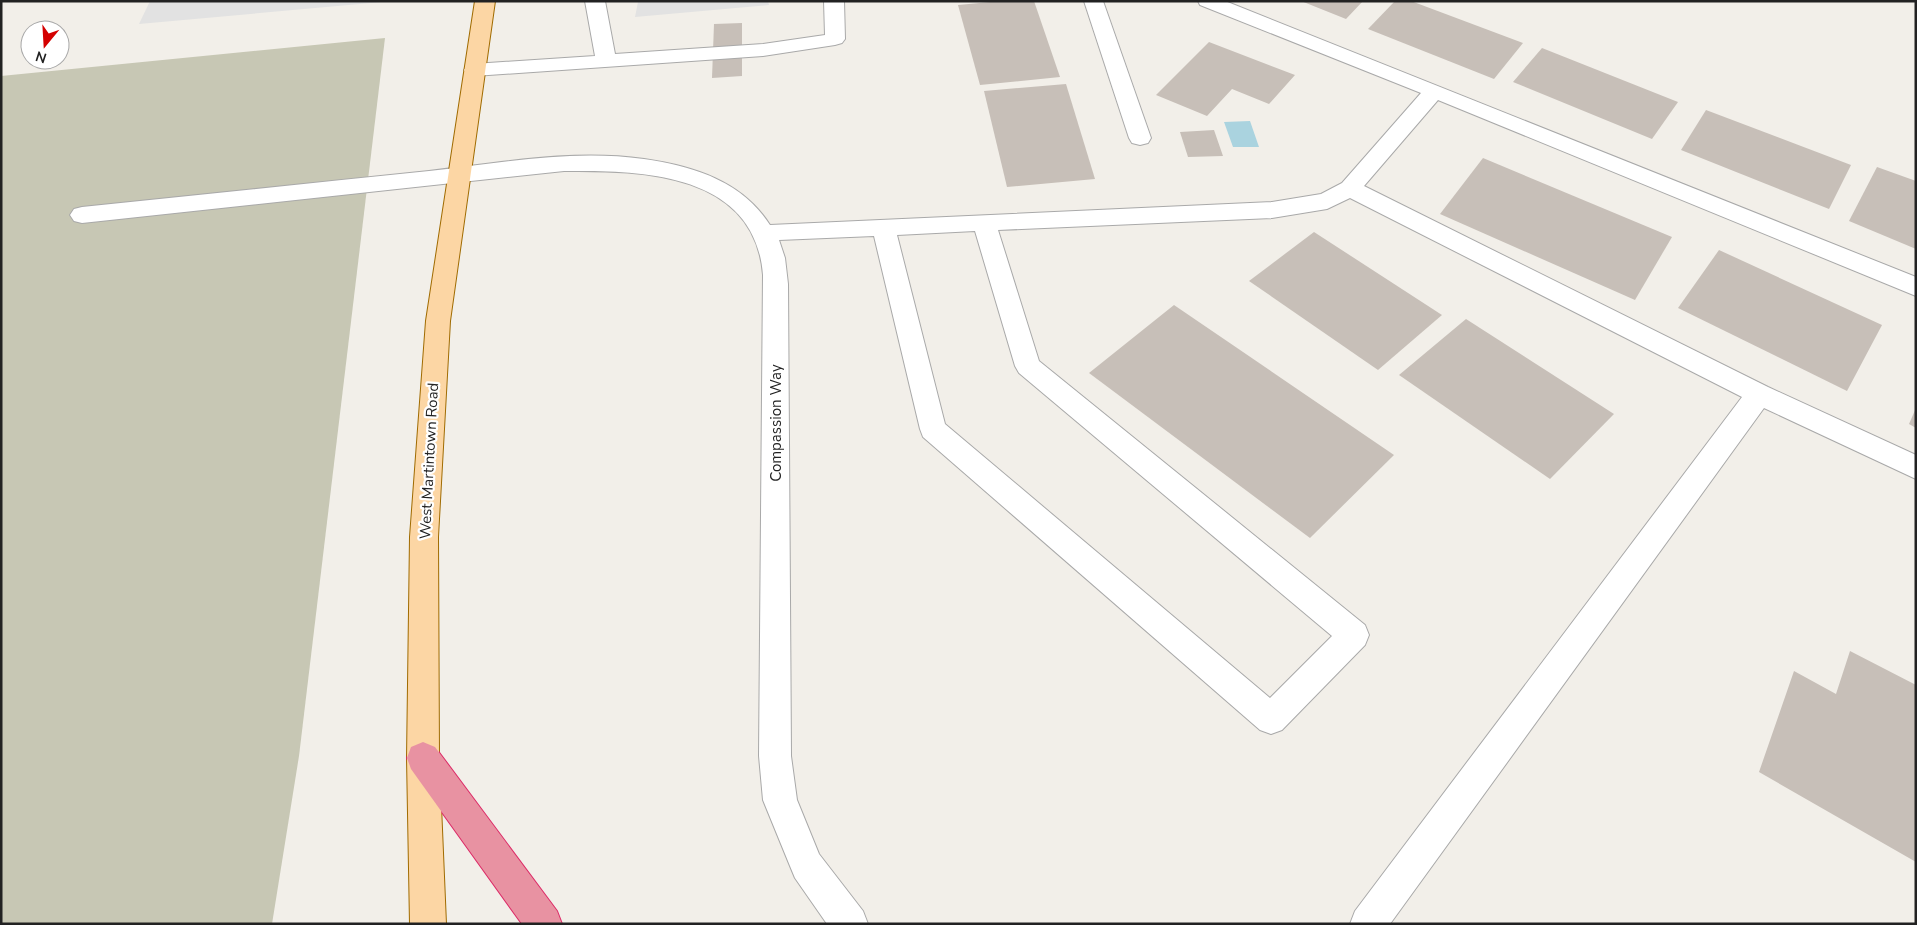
<svg xmlns="http://www.w3.org/2000/svg" width="1917" height="925" font-family="'Nunito Sans',sans-serif">
<style>
.construction{fill:#c7c7b4}
.parking{fill:#e2e2e2}
.water{fill:#aad3df}
.building{fill:#c7bfb8}
.lines{fill:none;stroke-linecap:round;stroke-linejoin:round}
.minor-casing{stroke:#a9a9a9;stroke-width:2}
.major-casing{stroke:#a06b00;stroke-width:2}
.highway-casing{stroke:#dc2a67;stroke-width:2}
.minor{fill:#fff;fill-rule:evenodd}
.major{fill:#fcd6a4;fill-rule:evenodd}
.highway{fill:#e892a2;fill-rule:evenodd}
.labels{text-anchor:middle;dominant-baseline:central;stroke-width:4.5;stroke-linejoin:round;paint-order:stroke}
.street-label{font-size:15px;fill:#222;stroke:#fff}
</style>
<rect width="100%" height="100%" fill="#f2efe9"/>
<polygon class="construction" points="385,38 299,756 272,924 1,924 1,76"/>
<g class="parking">
<polygon points="150,1 393,1 139,24"/>
<polygon points="644,1 768,1 769,5 635,17 638,2"/>
</g>
<polygon class="water" points="1250,121 1259,147 1233,147 1224,122"/>
<g class="building">
<polygon points="1001,1 1034,1 1060,77 980,85 958,5"/>
<polygon points="1301,1 1363,1 1346,19"/>
<polygon points="1395,1 1411,1 1523,43 1494,79 1368,29"/>
<polygon points="742,23 742,76 712,78 714,24"/>
<polygon points="1209,42 1295,75 1269,104 1232,89 1207,116 1156,95"/>
<polygon points="1542,48 1678,102 1652,139 1513,82"/>
<polygon points="1066,84 1095,179 1007,187 984,91"/>
<polygon points="1706,110 1851,165 1829,209 1681,150"/>
<polygon points="1214,130 1223,156 1188,157 1180,132"/>
<polygon points="1483,158 1672,237 1635,300 1440,214"/>
<polygon points="1877,167 1916,181 1916,249 1849,221"/>
<polygon points="1314,232 1442,315 1378,370 1249,281"/>
<polygon points="1719,250 1882,325 1847,391 1678,308"/>
<polygon points="1174,305 1394,455 1310,538 1089,373"/>
<polygon points="1466,319 1614,414 1550,479 1399,375"/>
<polygon points="1916,408 1916,428 1909,424"/>
<polygon points="1850,651 1916,685 1916,862 1759,772 1794,671 1836,694"/>
</g>
<g class="lines">
<g class="minor-casing">
<g id="minor">
<polygon points="585,1 605,1 615,54 763,44 825,35 824,1 844,1 845,39 842,43 835,45 763,56 474,76 467,74 464,70 467,66 474,64 595,56"/>
<polygon points="1084,1 1103,1 1151,138 1148,143 1140,145 1132,143 1129,138"/>
<path d="M1198,1H1225L1916,277V296L1438,100L1364,186L1768,387L1916,455V479L1764,408L1390,924H1350L1355,911L1742,397L1350,198L1327,209L1272,218L998,230L1039,361L1365,625L1369,635L1365,645L1282,730L1271,734L1260,730L923,437L920,429L874,236L779,240L785,258L788,284L791,756L797,800L819,854L863,911L868,924H827L795,878L790,866L763,800L759,756L763,275C755,173 643,170 564,171L82,223L74,221L70,215L74,209L82,207C198,195 313,183 429,171C500,163 572,149 644,159C693,166 742,181 770,225L1272,202L1321,194L1342,183L1421,93L1200,5ZM975,231L1015,366L1019,373L1332,636L1270,698L945,424L897,235Z"/>
</g>
</g>
<g class="major-casing">
<polygon id="major" points="475,1 495,1 450,321 438,537 439,758 446,924 410,924 407,758 410,537 426,321"/>
</g>
<g class="highway-casing">
<polygon id="highway" points="423,742 435,747 557,911 562,924 522,924 411,769 407,758 411,747"/>
</g>
<use href="#minor" class="minor"/>
<use href="#major" class="major"/>
<use href="#highway" class="highway"/>
</g>
<g class="labels">
<g class="street-label">
<text transform="translate(776 423) rotate(-90)">Compassion Way</text>
<text transform="translate(429 461) rotate(-87)">West Martintown Road</text>
</g>
</g>
<rect width="1917" height="925" fill="none" stroke="#222222" stroke-width="5"/>
<g transform="translate(45 45) rotate(198)"><circle r="24" fill="#ffffff" stroke="#a7a7a7"/>
<path d="M0-4L9 19L0 12L-9 19Z" fill="#d40000"/>
<text y="-8" font-size="14" font-weight="bold" text-anchor="middle" fill="#222222">N</text>
</g>
</svg>
